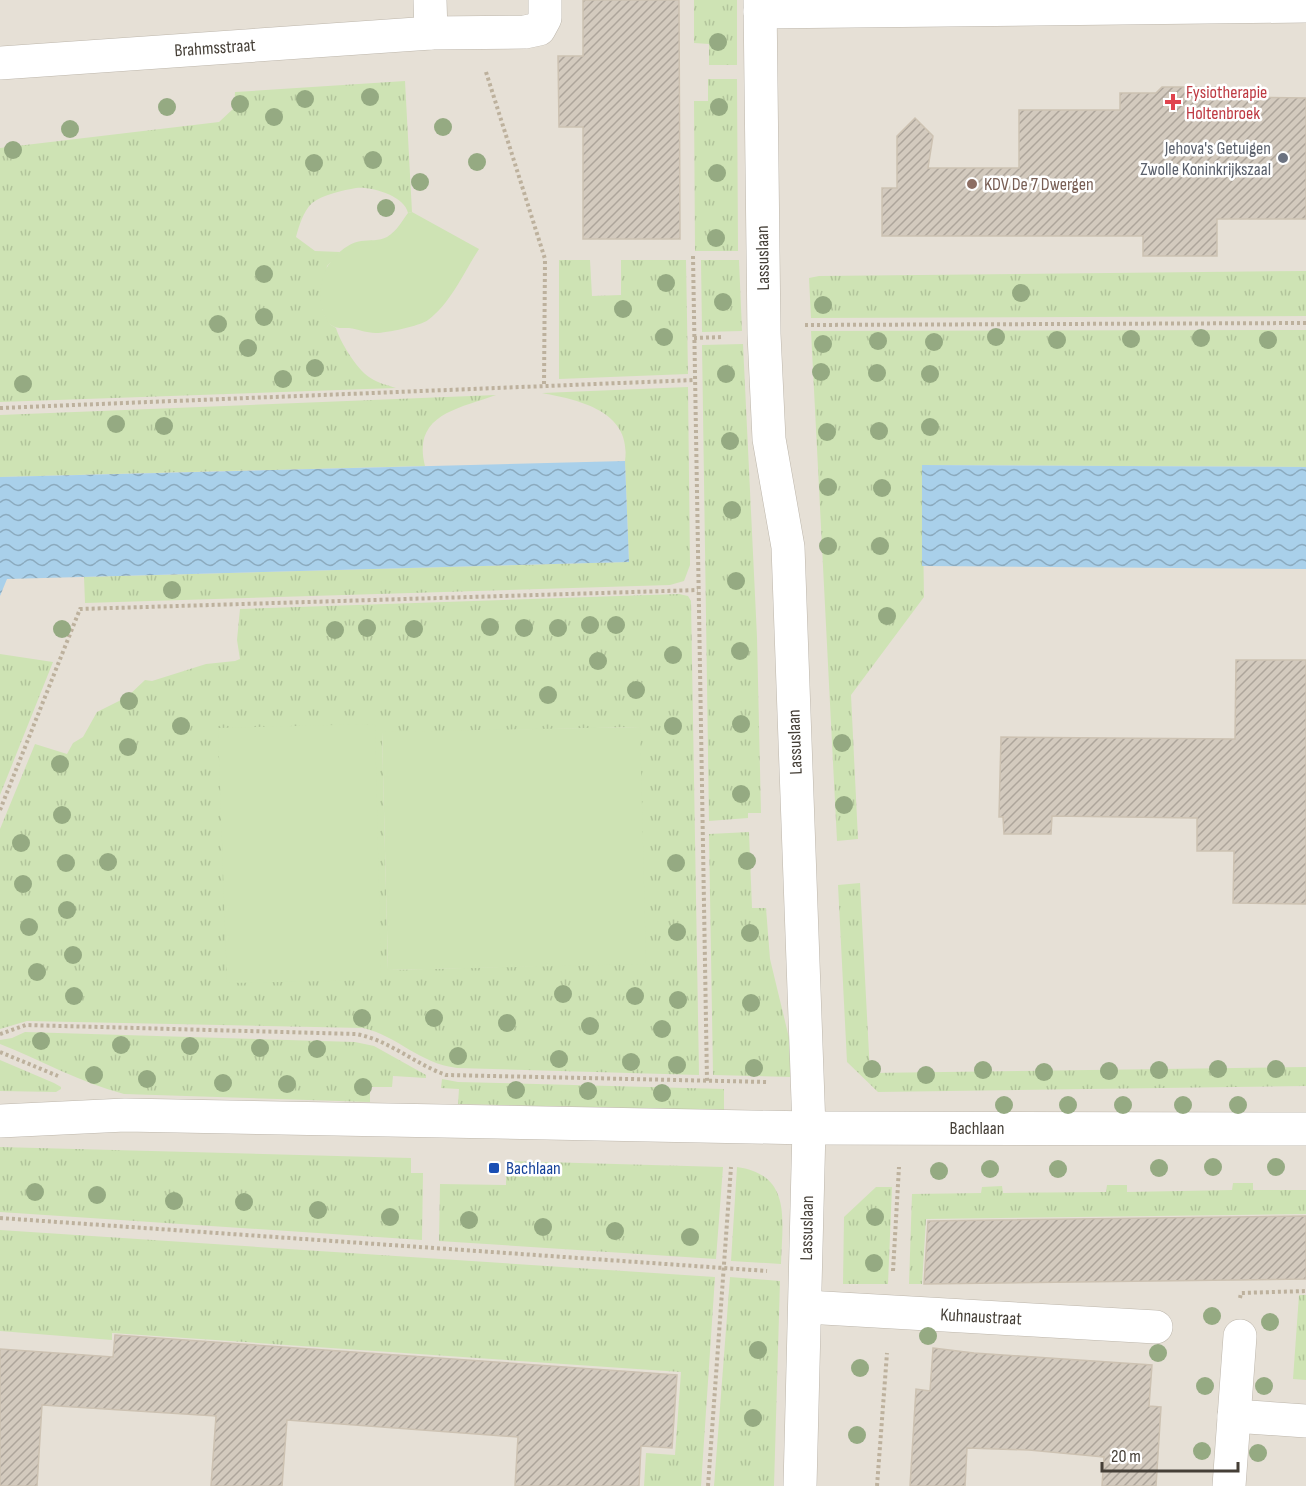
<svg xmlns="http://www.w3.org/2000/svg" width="1306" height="1486" font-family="'Sofia Sans Condensed',sans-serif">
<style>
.residential{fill:#e6e0d6}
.grass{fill:url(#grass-tufts);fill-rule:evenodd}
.park{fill:#cee3b4}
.water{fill:url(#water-waves)}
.building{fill:url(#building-hatch);stroke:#cdc2b2;stroke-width:1.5}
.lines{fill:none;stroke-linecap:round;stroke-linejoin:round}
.minor-casing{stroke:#bdb6ab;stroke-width:34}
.tertiary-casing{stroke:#bdb6ab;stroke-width:34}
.path{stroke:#bdb19d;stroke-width:4;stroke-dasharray:3 3;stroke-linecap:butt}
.minor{stroke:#fff;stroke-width:33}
.tertiary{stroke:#fff;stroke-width:33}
.tree{fill:#95aa82}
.health-dot{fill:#e0444e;stroke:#fff;stroke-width:2}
.worship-dot{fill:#6b7280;stroke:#fff;stroke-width:2}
.education-dot{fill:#8d6e63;stroke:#fff;stroke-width:2}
.transit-dot{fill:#1a4fb4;stroke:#fff;stroke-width:2}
.labels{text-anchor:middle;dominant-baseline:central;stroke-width:5;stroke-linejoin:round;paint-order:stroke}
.street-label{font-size:18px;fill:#453f37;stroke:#fff}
.health-label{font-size:18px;fill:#be3a42;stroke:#fff;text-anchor:start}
.worship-label{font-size:18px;fill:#5b616d;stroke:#fff;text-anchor:end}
.education-label{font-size:18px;fill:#785e54;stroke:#fff;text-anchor:start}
.transit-label{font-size:18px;fill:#164399;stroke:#fff;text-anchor:start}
</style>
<defs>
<pattern id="grass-tufts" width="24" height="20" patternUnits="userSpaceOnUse" patternTransform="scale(1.5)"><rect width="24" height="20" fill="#cee3b4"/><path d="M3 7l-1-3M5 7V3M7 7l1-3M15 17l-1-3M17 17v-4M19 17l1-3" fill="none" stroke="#b2c49b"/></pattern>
<pattern id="water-waves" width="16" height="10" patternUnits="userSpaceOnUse" patternTransform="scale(1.5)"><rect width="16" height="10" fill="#a9d0ea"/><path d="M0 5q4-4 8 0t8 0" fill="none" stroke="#8baabe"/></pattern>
<pattern id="building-hatch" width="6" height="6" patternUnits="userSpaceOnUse" patternTransform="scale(1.5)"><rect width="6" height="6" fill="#d3cabe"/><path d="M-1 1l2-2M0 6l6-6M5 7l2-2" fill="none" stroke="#ada59b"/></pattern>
</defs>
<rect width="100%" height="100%" fill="#f2efe7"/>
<rect class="residential" x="0" y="0" width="1306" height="1486"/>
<g class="grass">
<polygon points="694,0 737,0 737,65 709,65 709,44 694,43"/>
<polygon points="708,79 737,79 738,251 695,251 694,101 708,101"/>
<path d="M405,81L412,212L408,213C405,196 371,186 356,188C344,190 322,195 312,203C303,212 299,226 296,237L315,251L340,252L327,266L322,308L325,316L331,325L336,328C340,342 357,369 369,377C377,383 387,385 396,388L0,402V148L219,122L234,108L235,92Z"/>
<polygon points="559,260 590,260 592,296 621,295 621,260 686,260 688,374 559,379"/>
<polygon points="701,260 739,260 742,331 702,332"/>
<polygon points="1306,271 1306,316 811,318 809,278 819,276"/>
<polygon points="1306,330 1306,467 922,465 924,597 851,695 858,839 837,841 811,331"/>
<polygon points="743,344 757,637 761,813 748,813 748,818 709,821 702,345"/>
<path d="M688,387L690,565L684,581L670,585L85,603L84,577L629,562L625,461C632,411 579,400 542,393Z"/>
<path d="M496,395C457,409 412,415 425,466L0,477V415Z"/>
<path d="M679,594L688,596L691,601L699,1075L457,1068C418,1063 398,1036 363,1028L27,1021L0,1029V829L35,744L67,754L73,743L83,737L97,712L127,697L145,680L152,681L206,664L235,661L240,659L237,640L240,609ZM640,727L535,966L388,970L382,733Z"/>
<polygon points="0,654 53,662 0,795"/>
<polygon points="749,832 752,908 766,908 770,959 790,1042 792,1077 713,1075 709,834"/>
<polygon points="860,883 870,1073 1306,1067 1306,1086 878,1092 847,1062 838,885"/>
<path d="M25,1032L355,1042L374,1046L426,1075V1078L393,1076L392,1087H370V1102L124,1094C81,1083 41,1060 0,1044V1040L12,1038Z"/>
<polygon points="0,1060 54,1083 61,1087 61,1089 56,1092 0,1091"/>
<polygon points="442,1079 458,1082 724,1089 724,1110 458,1104 459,1089 441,1088"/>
<polygon points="0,1147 411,1158 411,1173 423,1173 422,1240 0,1212"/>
<polygon points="506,1161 723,1167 716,1259 439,1241 440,1184 506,1185"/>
<path d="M737,1167C793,1175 782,1221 781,1264L731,1261Z"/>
<polygon points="1233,1183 1253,1183 1253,1190 1306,1190 1306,1214 926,1219 922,1284 909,1284 912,1194 981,1193 982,1187 1002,1186 1003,1193 1106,1192 1107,1185 1127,1185 1127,1192 1232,1190"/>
<polygon points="876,1187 892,1187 888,1284 843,1284 844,1217"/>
<polygon points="0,1230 715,1277 701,1486 644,1486 646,1453 675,1455 681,1372 112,1333 112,1340 0,1331"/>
<polygon points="730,1277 780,1281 774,1486 714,1486"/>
<polygon points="1299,1295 1306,1295 1306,1380 1293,1379"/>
</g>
<g class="park">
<path d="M412,212L479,249C464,272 451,303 428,320C420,326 386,333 376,333C366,333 358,329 349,328C343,328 336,329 331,325C317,312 319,285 326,269C332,257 347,243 361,241C370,240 379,241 387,237C397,231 402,221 408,213Z"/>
<polygon points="375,724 381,980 227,983 218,728"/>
<polygon points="640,727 646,964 388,970 382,732"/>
</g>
<g class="water">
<polygon points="625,461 629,562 7,579 0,596 0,477"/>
<polygon points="922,465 1306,467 1306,569 922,566"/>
</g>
<g class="building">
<polygon points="583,0 679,0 680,239 583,239 583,127 559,127 558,56 583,56"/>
<polygon points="1162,87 1217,87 1217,97 1306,98 1306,219 1217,219 1217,256 1143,256 1143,236 882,236 882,188 897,188 897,136 915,118 933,136 928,168 1019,168 1019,110 1120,110 1120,93 1156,93"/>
<polygon points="1236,660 1306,660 1306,904 1233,903 1234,851 1197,851 1197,818 1052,816 1051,834 1004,834 1003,817 999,817 1001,737 1235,739"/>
<polygon points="1306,1216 1306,1279 924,1284 928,1221"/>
<polygon points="115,1335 677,1375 672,1448 641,1446 639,1486 515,1486 518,1437 287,1420 282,1486 211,1486 216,1416 42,1405 37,1486 0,1486 0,1349 113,1357"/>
<polygon points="933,1348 974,1353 1152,1365 1149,1406 1161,1407 1156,1486 1102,1486 1104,1457 1029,1450 967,1448 965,1486 910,1486 916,1389 930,1391"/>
</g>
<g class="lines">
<g class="minor-casing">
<g id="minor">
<polyline points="430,0 431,33"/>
<polyline points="760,12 1306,6"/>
<polyline points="0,63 431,33 525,32 539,29 545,18 545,0"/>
<polyline points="806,1307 1156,1327"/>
<polyline points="1234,1416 1306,1421"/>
<polyline points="800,1486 809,1128"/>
<polyline points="1229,1486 1240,1336"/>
</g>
</g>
<g class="tertiary-casing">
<g id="tertiary">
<polyline points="760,0 764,334 769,439 788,547 809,1128"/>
<polyline points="0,1121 125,1115 809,1128 1306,1129"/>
</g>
</g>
<g class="path">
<polyline points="486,72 545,259 544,386"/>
<polyline points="693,256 707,1081"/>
<polyline points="805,325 1306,323"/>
<polyline points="694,338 724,337"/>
<polyline points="0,408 695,380"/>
<polyline points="0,810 80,609 698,590"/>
<path d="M0,1034L26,1025L356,1034C389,1040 415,1064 446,1075L768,1082"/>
<polyline points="0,1052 58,1076"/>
<polyline points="0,1218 767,1271"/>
<polyline points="893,1271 899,1167"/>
<polyline points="1240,1298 1241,1293 1306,1291"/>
<polyline points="708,1486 731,1167"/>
<polyline points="877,1486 887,1353"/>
</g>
<use href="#minor" class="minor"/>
<use href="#tertiary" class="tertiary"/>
</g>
<g class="tree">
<circle cx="718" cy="42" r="9"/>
<circle cx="370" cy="97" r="9"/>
<circle cx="305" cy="99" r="9"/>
<circle cx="240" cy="104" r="9"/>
<circle cx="167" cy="107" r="9"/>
<circle cx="719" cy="107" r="9"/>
<circle cx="274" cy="117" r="9"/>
<circle cx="443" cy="127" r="9"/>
<circle cx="70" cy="129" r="9"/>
<circle cx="13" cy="150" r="9"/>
<circle cx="373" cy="160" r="9"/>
<circle cx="477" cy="162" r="9"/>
<circle cx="314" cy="163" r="9"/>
<circle cx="717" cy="173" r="9"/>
<circle cx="420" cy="182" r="9"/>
<circle cx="386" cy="208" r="9"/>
<circle cx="716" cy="238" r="9"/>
<circle cx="264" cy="274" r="9"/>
<circle cx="666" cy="283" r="9"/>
<circle cx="1021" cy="293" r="9"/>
<circle cx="723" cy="302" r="9"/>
<circle cx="823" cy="305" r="9"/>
<circle cx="623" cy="309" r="9"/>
<circle cx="264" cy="317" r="9"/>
<circle cx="218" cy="324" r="9"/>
<circle cx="664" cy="337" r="9"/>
<circle cx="996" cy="337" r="9"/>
<circle cx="1201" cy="338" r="9"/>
<circle cx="1131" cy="339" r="9"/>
<circle cx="1057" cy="340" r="9"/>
<circle cx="1268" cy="340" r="9"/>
<circle cx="878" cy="341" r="9"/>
<circle cx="934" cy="342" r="9"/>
<circle cx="823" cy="344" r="9"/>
<circle cx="248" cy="348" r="9"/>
<circle cx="315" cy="368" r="9"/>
<circle cx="821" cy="372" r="9"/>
<circle cx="877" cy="373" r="9"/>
<circle cx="726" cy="374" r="9"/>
<circle cx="930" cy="374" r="9"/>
<circle cx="283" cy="379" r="9"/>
<circle cx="23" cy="384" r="9"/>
<circle cx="116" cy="424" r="9"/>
<circle cx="164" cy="426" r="9"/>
<circle cx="930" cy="427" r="9"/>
<circle cx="879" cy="431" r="9"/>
<circle cx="827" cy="432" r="9"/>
<circle cx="730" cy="441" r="9"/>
<circle cx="828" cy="487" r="9"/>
<circle cx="882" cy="488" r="9"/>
<circle cx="732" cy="510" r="9"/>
<circle cx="828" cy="546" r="9"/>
<circle cx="880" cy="546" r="9"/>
<circle cx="736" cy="581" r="9"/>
<circle cx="172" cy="590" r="9"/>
<circle cx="887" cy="616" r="9"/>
<circle cx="590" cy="625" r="9"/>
<circle cx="616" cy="625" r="9"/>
<circle cx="490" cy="627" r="9"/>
<circle cx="367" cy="628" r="9"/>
<circle cx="524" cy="628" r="9"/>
<circle cx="558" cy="628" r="9"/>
<circle cx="62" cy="629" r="9"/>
<circle cx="414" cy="629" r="9"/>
<circle cx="335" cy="630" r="9"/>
<circle cx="740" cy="651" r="9"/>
<circle cx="673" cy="655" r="9"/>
<circle cx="598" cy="661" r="9"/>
<circle cx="636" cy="690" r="9"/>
<circle cx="548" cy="695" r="9"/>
<circle cx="129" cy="701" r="9"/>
<circle cx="741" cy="724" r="9"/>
<circle cx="181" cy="726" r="9"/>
<circle cx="673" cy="726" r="9"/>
<circle cx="842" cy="743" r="9"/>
<circle cx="128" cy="747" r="9"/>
<circle cx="60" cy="764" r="9"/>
<circle cx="741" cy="794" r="9"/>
<circle cx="844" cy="805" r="9"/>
<circle cx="62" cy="815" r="9"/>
<circle cx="21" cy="843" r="9"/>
<circle cx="747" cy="861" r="9"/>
<circle cx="108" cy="862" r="9"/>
<circle cx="66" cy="863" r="9"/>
<circle cx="676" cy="863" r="9"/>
<circle cx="23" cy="884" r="9"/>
<circle cx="67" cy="910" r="9"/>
<circle cx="29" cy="927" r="9"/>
<circle cx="677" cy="932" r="9"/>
<circle cx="750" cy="933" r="9"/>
<circle cx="73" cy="955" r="9"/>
<circle cx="37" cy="972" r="9"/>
<circle cx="563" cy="994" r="9"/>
<circle cx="74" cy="996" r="9"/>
<circle cx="635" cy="996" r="9"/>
<circle cx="678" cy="1000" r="9"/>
<circle cx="751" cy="1003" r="9"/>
<circle cx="362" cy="1018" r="9"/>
<circle cx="434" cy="1018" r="9"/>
<circle cx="507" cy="1023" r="9"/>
<circle cx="590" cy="1026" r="9"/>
<circle cx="662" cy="1029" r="9"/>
<circle cx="41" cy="1041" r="9"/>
<circle cx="121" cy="1045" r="9"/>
<circle cx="190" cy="1046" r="9"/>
<circle cx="260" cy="1048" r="9"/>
<circle cx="317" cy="1049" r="9"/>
<circle cx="458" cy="1056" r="9"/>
<circle cx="559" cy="1059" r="9"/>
<circle cx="631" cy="1062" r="9"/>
<circle cx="677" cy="1065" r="9"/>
<circle cx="754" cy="1068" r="9"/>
<circle cx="872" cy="1069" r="9"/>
<circle cx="1218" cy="1069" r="9"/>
<circle cx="1276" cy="1069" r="9"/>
<circle cx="983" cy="1070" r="9"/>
<circle cx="1159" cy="1070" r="9"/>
<circle cx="1109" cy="1071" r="9"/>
<circle cx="1044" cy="1072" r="9"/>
<circle cx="94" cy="1075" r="9"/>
<circle cx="926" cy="1075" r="9"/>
<circle cx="147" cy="1079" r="9"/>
<circle cx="223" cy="1083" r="9"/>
<circle cx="287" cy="1084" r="9"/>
<circle cx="363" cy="1087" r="9"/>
<circle cx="516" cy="1090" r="9"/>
<circle cx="588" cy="1091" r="9"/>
<circle cx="662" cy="1093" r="9"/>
<circle cx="1004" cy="1105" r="9"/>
<circle cx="1068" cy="1105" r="9"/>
<circle cx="1123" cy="1105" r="9"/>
<circle cx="1183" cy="1105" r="9"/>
<circle cx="1238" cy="1105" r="9"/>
<circle cx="1213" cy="1167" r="9"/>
<circle cx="1276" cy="1167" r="9"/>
<circle cx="1159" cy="1168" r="9"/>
<circle cx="990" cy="1169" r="9"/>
<circle cx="1058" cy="1169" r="9"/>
<circle cx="939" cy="1171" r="9"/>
<circle cx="35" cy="1192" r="9"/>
<circle cx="97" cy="1195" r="9"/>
<circle cx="174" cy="1201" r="9"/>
<circle cx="244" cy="1202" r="9"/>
<circle cx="318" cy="1210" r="9"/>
<circle cx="390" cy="1217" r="9"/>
<circle cx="875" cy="1217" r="9"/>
<circle cx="469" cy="1220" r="9"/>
<circle cx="543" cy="1227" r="9"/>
<circle cx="615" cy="1231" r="9"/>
<circle cx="690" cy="1237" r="9"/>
<circle cx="874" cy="1263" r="9"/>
<circle cx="1212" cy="1316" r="9"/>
<circle cx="1270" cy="1322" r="9"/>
<circle cx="928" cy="1336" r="9"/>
<circle cx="758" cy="1350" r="9"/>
<circle cx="1158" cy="1353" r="9"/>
<circle cx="860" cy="1368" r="9"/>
<circle cx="1205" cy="1386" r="9"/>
<circle cx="1264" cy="1386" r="9"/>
<circle cx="753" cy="1418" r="9"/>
<circle cx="857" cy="1435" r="9"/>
<circle cx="1202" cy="1451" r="9"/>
<circle cx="1258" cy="1453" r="9"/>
</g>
<path class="health-dot" d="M1170 93h6v6h6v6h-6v6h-6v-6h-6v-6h6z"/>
<circle class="worship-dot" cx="1283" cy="158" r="6"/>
<circle class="education-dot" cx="972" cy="184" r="6"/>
<rect class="transit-dot" x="488" y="1162" width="12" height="12" rx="3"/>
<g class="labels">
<g class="street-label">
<text transform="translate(215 48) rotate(-4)">Brahmsstraat</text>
<text transform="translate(763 258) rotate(-91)">Lassuslaan</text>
<text transform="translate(795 742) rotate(-92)">Lassuslaan</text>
<text x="977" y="1128">Bachlaan</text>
<text transform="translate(807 1228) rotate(-89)">Lassuslaan</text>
<text transform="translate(981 1317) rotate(3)">Kuhnaustraat</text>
</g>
<g class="health-label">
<text x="1186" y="92">Fysiotherapie<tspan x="1186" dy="21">Holtenbroek</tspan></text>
</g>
<g class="worship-label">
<text x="1271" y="148">Jehova's Getuigen<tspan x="1271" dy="21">Zwolle Koninkrijkszaal</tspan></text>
</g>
<g class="education-label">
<text x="984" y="184">KDV De 7 Dwergen</text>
</g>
<g class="transit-label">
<text x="506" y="1168">Bachlaan</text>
</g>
</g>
<path d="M1102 1462v9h136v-9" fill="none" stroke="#453f37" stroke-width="3"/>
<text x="1111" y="1462" font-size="18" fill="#453f37" stroke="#ffffff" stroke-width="4.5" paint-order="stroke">20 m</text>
</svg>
